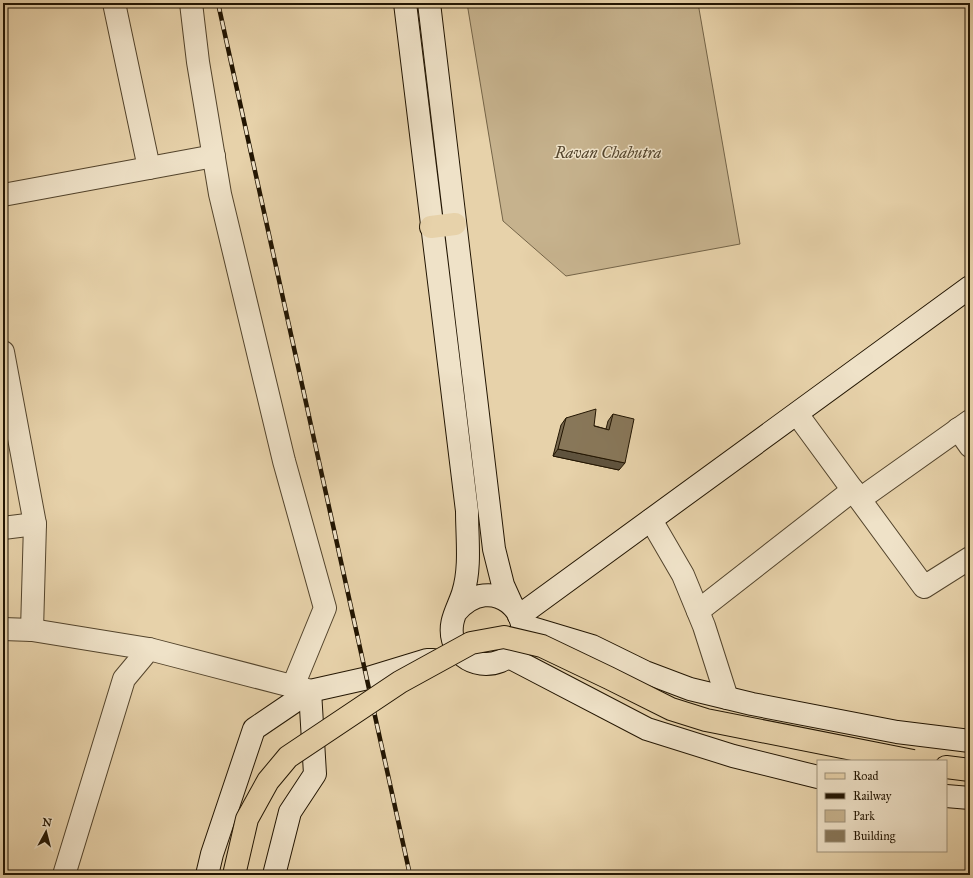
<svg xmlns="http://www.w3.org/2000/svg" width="973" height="878" font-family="'IM FELL Great Primer',serif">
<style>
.green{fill:#c6b28d;stroke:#746448}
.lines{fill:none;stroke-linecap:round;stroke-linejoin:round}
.street-casing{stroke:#53442c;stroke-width:24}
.secondary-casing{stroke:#221502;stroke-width:24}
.primary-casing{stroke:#221502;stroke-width:24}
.street{stroke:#efe2c8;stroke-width:22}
.secondary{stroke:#efe2c8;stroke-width:22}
.primary{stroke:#e7d2aa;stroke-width:22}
.rail-casing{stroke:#221502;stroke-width:4.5}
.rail{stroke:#efe2c8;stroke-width:3;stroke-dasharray:9;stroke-linecap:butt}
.primary-bridge-casing{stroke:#221502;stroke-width:24;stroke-linecap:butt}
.primary-bridge{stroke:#e7d2aa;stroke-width:22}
.wall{fill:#75664d;stroke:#221502}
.shaded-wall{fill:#5f533e;stroke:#221502}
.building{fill:#887759;stroke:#221502}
.labels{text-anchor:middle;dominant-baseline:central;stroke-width:3;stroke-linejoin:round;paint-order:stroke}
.park-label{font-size:16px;font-style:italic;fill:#53442c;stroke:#efe2c8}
</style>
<rect width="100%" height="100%" fill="#e7d2aa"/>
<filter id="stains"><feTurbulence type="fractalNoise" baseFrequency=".005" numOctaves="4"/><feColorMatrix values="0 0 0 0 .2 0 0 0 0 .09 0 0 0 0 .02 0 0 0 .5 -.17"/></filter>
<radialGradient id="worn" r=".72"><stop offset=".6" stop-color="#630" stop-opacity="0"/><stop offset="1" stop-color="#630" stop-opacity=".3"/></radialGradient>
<polygon class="green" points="467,3 698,3 740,244 566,276 503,221"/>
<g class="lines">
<g class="street-casing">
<g id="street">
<polyline points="114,3 149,168"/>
<polyline points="191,3 198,62 220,194 284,461 325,608 293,686"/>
<polyline points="3,195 214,156"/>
<polyline points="3,352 35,524 32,630"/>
<polyline points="797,414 924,587 970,558"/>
<polyline points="958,429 970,446"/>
<polyline points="860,499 970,421"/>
<polyline points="651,520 683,575 704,626 727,698"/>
<polyline points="3,528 35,524"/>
<polyline points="698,611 853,490"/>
<polyline points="3,629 32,630 149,649"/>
<polyline points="64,875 124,679 149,649 307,690"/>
</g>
</g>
<g class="secondary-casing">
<g id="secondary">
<path d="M405,3L467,511C467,538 471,568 463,593C458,609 448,622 453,640C461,668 499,672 516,649C540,616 492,570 456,612"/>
<polyline points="429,3 494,549 503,585 512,605"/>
<polyline points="519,616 970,287"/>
<polyline points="522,625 592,646 645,672 690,689 752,704 897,732 970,741"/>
<polyline points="509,657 647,729 733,756 818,777"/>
<polyline points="946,796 970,798"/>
<polyline points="207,875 212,854 254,729 310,691 368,678 427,660 433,660"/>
<polyline points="274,875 290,812 315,774 310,691"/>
</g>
</g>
<g class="primary-casing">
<g id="primary">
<polyline points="431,227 455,224"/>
<polyline points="946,767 970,770"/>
</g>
</g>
<use href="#street" class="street"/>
<use href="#secondary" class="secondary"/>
<use href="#primary" class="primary"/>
<g class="rail-casing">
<polyline id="rail" points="218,3 410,875"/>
</g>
<use href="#rail" class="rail"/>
<g class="primary-bridge-casing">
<polyline id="primary-bridge" points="234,875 247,819 268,781 288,757 400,682 471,643 504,637 542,646 609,678 671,709 706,720 913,761"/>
</g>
<use href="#primary-bridge" class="primary-bridge"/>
</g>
<polygon class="wall" points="613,414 619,470 553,456 561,425 566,418 606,429 608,421"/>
<polygon class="shaded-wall" points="558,449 625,463 619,470 553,456"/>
<polygon class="building" points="596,409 594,426 609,430 613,414 634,419 625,463 558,449 566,418"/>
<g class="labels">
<g class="park-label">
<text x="608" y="152">Ravan Chabutra</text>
</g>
</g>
<rect width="973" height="878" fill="none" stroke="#e7d2aa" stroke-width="16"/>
<rect x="4" y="4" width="965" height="870" fill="none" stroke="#221502" stroke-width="2"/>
<rect x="8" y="8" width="957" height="862" fill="none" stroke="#221502"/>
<rect x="817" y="760" width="130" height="92" fill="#efe2c8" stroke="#9d9079"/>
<rect x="825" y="773" width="20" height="6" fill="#e7d2aa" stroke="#9d9079"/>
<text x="853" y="780" font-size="12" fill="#221502">Road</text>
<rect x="825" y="793" width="20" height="6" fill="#221502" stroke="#9d9079"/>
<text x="853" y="800" font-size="12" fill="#221502">Railway</text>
<rect x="825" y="810" width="20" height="12" fill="#c6b28d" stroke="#9d9079"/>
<text x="853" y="820" font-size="12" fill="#221502">Park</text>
<rect x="825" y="830" width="20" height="12" fill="#887759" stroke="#9d9079"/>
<text x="853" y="840" font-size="12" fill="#221502">Building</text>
<g transform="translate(46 832) rotate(7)" stroke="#efe2c8" stroke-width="3" paint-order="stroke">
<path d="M0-3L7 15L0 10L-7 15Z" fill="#221502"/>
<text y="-6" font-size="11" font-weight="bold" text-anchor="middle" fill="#221502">N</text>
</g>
<rect width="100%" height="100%" filter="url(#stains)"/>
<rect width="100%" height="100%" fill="url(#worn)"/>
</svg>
